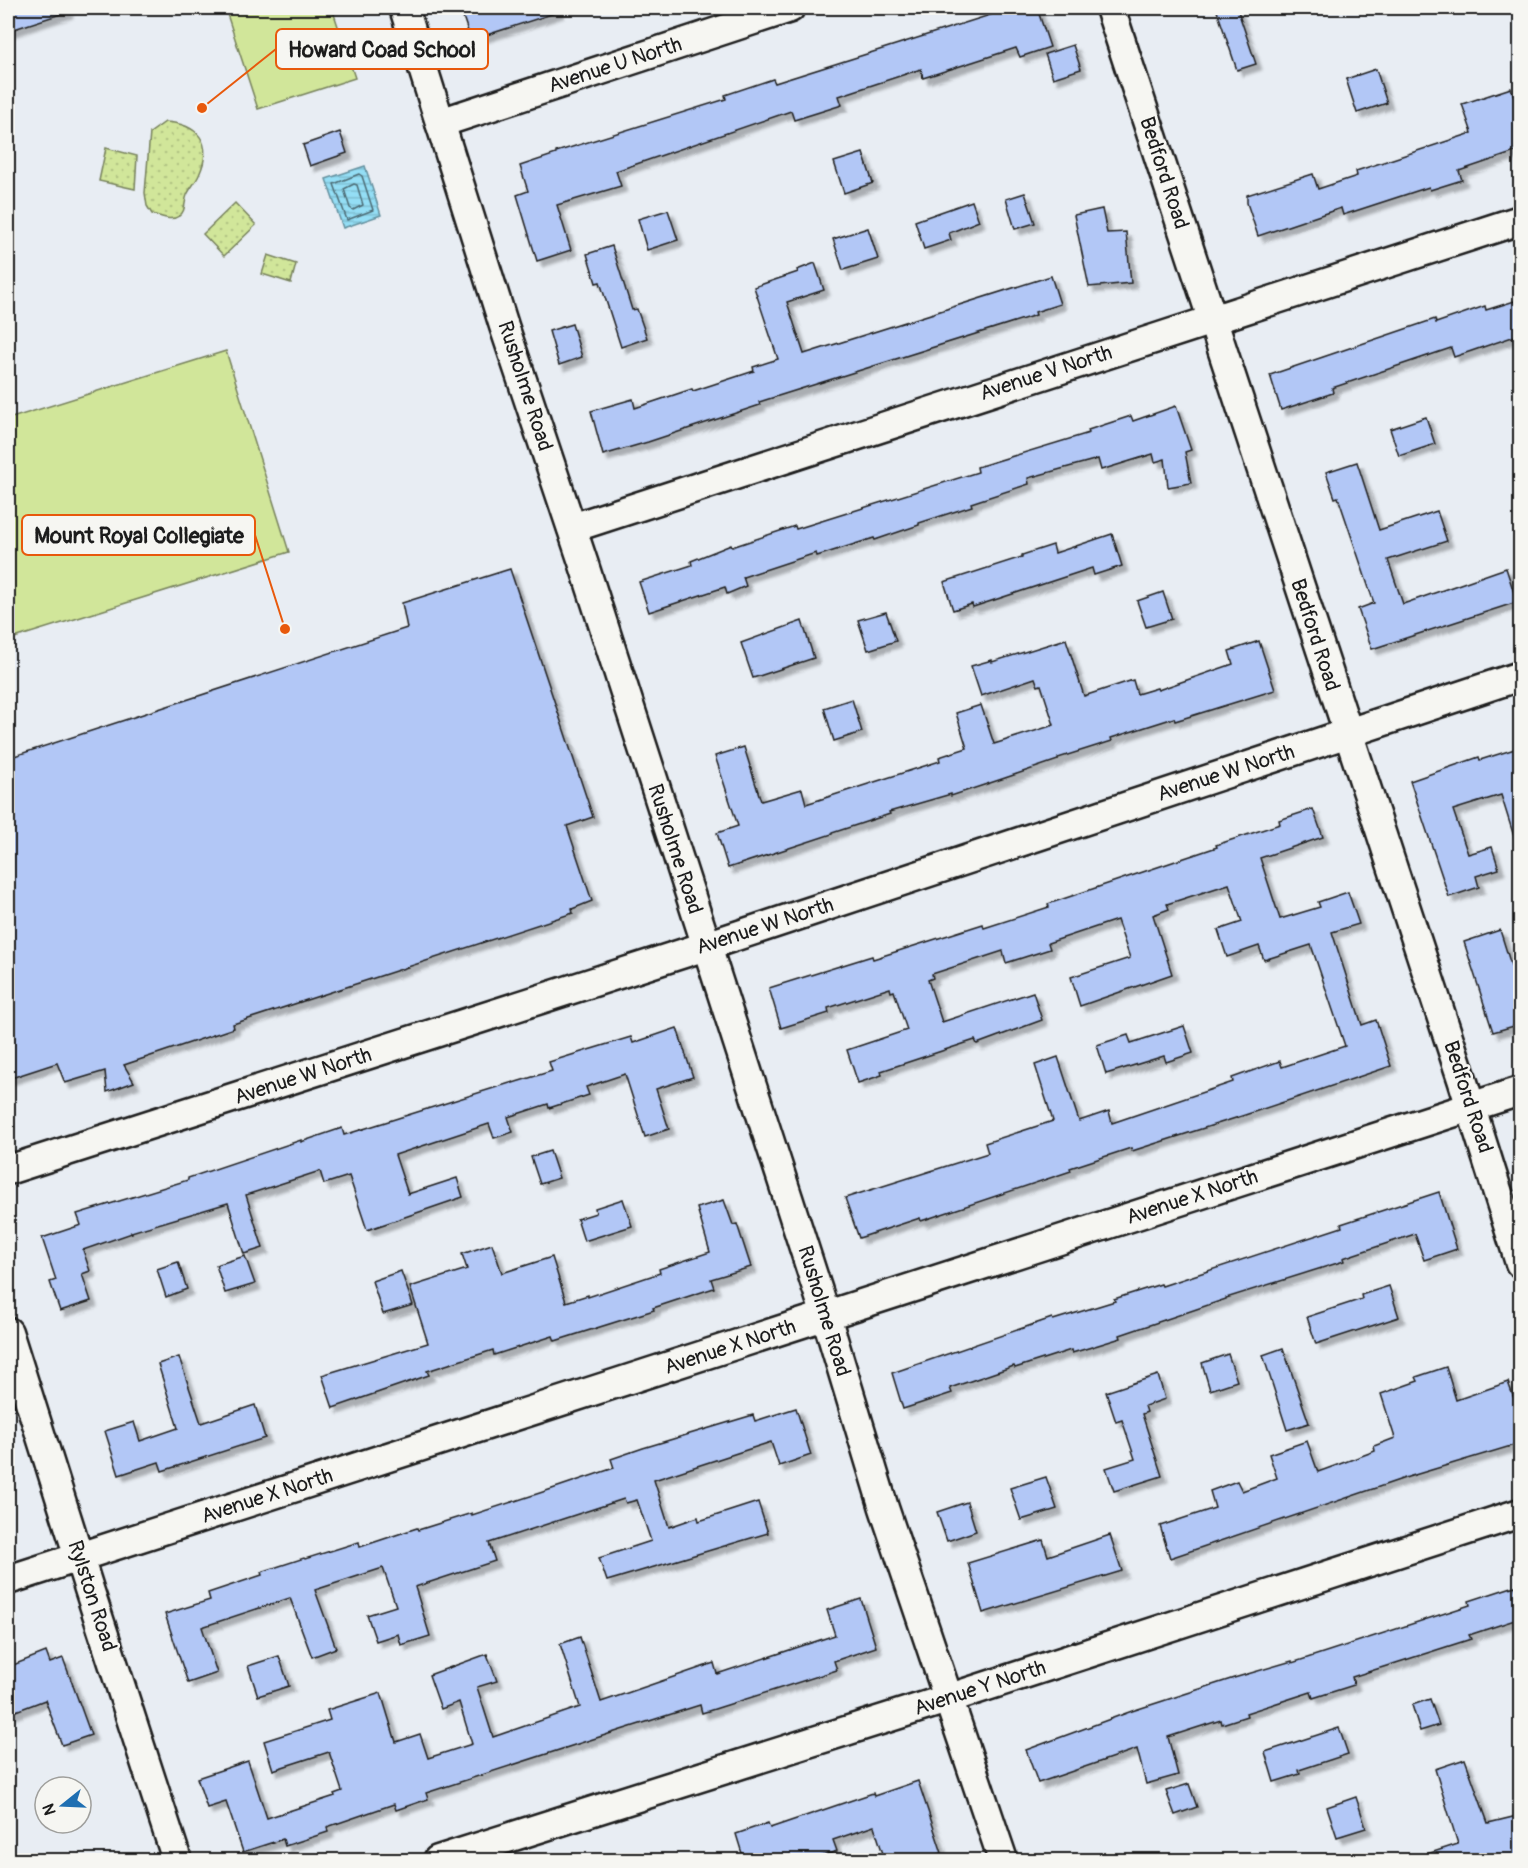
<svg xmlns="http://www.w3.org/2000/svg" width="1528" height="1868" font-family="Pangolin,sans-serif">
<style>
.grass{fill:#d1e69a;stroke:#76815b;stroke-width:1.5}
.park{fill:url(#park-dots);stroke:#76815b;stroke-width:1.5}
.water{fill:url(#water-rules);stroke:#64909e;stroke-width:1.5}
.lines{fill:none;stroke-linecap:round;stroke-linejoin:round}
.shore{stroke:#4c6a73;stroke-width:1.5}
.building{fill:#b2c7f6;stroke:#1c1c1c;stroke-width:1.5;filter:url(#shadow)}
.minor-casing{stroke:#1c1c1c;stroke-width:33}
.minor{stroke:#f6f6f2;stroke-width:28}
.labels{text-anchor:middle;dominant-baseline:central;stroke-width:5;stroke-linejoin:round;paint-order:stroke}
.street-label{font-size:21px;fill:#1c1c1c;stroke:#f6f6f2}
.leader{fill:none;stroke:#e8590c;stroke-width:2}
.callout-dot{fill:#e8590c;stroke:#f6f6f2;stroke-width:2}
.callout{fill:#f6f6f2;stroke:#e8590c;stroke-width:2}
.callout-label{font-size:22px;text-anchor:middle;font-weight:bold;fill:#1c1c1c}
</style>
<defs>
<pattern id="park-dots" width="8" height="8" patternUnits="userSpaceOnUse" patternTransform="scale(1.5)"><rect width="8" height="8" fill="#d1e69a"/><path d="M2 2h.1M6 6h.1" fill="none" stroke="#b3c584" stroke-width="1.8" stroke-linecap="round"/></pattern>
<pattern id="water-rules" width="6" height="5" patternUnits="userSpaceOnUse" patternTransform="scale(1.5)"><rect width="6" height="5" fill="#94def5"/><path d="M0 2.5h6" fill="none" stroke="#7fbed1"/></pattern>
<filter id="shadow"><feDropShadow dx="5.5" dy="5.5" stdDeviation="1.5" flood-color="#0004"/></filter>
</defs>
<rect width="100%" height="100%" fill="#e8edf3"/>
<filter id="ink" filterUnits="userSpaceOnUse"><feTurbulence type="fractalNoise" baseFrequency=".0167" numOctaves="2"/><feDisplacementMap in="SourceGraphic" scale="12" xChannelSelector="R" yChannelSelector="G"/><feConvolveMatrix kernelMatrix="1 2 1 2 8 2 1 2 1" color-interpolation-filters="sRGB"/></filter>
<g filter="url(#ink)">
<g class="grass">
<polygon points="225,8 332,8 355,78 258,109"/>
<polygon points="226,351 289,552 8,640 8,419"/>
</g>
<g class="park">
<path d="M165,122C198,124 214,142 199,175C196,182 190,188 187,195C184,202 186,212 179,216C171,222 161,216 152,214L147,206L145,193L150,133Z"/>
<polygon points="106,148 137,156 135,189 99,181"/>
<polygon points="235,203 256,225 224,256 203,234"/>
<polygon points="268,255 296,264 291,283 262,274"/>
</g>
<polygon class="water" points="365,166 381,215 343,228 326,179"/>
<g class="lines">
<g class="shore">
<polygon points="359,174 362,176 373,210 347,220 334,184"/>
<polygon points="354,184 357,185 363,205 353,210 350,208 344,189"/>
</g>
</g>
<g class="building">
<polygon points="8,8 67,8 67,12 8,31"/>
<polygon points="460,8 558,8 558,12 471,40"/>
<polygon points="1012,8 1037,8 1050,47 1020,57 1016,48 923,78 921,69 839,96 842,105 794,120 791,111 616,171 621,186 557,205 571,250 537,261 517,195 528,191 520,166 556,154 556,152 726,99 725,95 773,79 775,83"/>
<polygon points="1216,8 1237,8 1256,64 1237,70"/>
<polygon points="1073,45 1081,69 1053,78 1045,54"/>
<polygon points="1376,69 1387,103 1357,113 1346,79"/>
<polygon points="1511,88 1521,116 1521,150 1459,171 1462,180 1430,190 1429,187 1343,215 1341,208 1258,236 1247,203 1247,195 1313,174 1318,189 1357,176 1356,171 1472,133 1462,104"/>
<polygon points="340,132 347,153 310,166 303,145"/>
<polygon points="863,153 873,183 844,193 834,162"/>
<polygon points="1025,193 1035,223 1015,229 1006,199"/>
<polygon points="972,201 979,221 949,233 951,240 924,249 915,221"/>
<polygon points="1102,209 1107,233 1126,232 1131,283 1089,287 1074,215"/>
<polygon points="668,210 678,240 647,250 638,219"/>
<polygon points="868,228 878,259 843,270 833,239"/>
<polygon points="612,246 632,310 637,309 647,338 621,347 600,282 596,283 587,254"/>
<polygon points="815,263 824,290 787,302 804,354 1051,276 1060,304 1035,312 1036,315 759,402 760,405 648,442 603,455 591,411 633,399 635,408 692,389 693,391 754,371 753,367 778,359 754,287 798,272 797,270"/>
<polygon points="1521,299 1521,334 1454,357 1451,348 1332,388 1333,393 1281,410 1270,375 1435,319 1436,323 1485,306 1486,310"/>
<polygon points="572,324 582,357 559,365 549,331"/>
<polygon points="1176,406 1191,450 1185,452 1191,483 1168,487 1165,459 1155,462 1153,454 1101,470 1098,459 1028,478 1029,484 971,503 972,506 919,523 919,525 875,540 874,538 817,556 816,553 743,577 746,586 727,594 725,587 649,612 639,582 692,565 691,561 731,545 732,547 795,526 796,529 978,472 977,467 1089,433 1088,430 1131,416 1133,421"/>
<polygon points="1426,417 1435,444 1399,456 1390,429"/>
<polygon points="1357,462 1379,530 1437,511 1447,541 1388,560 1403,604 1506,568 1517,602 1372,649 1358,609 1374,603 1338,497 1335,498 1326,472"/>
<polygon points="1112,534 1122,566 1094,575 1092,568 973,607 972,604 953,610 944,582 1022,557 1022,555 1053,545 1055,553"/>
<polygon points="510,569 593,817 567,826 592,901 572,909 573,913 233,1024 234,1028 124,1065 134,1082 107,1092 105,1071 65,1083 57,1063 8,1079 8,758 407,628 402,603"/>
<polygon points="1163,592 1172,619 1146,627 1137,601"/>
<polygon points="886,612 896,641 868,650 858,620"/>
<polygon points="802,621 814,658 753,678 741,643"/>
<polygon points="1066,639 1084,696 1133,680 1137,694 1157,688 1158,690 1233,664 1229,651 1259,641 1275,690 1175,721 1174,718 1111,738 1112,741 1058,758 1058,760 1005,778 951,796 951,794 889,812 890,814 832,833 832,834 728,868 717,833 738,826 715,756 744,747 761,801 802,789 806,804 940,761 939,757 967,748 956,713 981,705 994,744 1054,725 1041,685 1038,686 1035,678 981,696 971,666 992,660 992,662"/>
<polygon points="852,699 862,732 834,741 824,708"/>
<polygon points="1521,747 1521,842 1516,843 1501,795 1453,810 1468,854 1492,847 1499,869 1476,876 1479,887 1449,897 1410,781 1479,757 1480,760"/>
<polygon points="1313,809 1323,837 1260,858 1280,919 1320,907 1318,902 1348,892 1359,924 1332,932 1362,1025 1376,1020 1391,1066 1245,1115 1132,1151 1131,1148 1070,1168 1071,1171 921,1221 920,1218 859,1238 845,1198 988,1153 985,1143 1053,1121 1035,1065 1058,1057 1079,1121 1109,1111 1112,1123 1233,1082 1232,1078 1280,1061 1282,1067 1345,1046 1311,945 1264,960 1259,946 1227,957 1218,930 1242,922 1229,884 1167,904 1169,909 1153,915 1172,974 1080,1006 1071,977 1130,958 1117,920 1048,943 1050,949 1006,963 1003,951 932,974 933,978 928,980 942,1022 1033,992 1042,1020 977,1044 975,1040 881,1071 882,1075 858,1083 847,1050 907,1030 894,991 891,992 890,988 828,1008 829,1013 781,1028 769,988 872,956 873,959 983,924 984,928 1049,907 1048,904 1217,847 1216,845 1280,824 1279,820"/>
<polygon points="1500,930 1521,997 1521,1024 1493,1032 1464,942"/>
<polygon points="1184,1026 1193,1053 1166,1062 1164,1056 1106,1074 1097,1045 1128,1035 1131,1043"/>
<polygon points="677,1028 693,1077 656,1089 669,1129 645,1137 625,1074 586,1087 589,1095 549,1108 548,1104 508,1117 513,1132 494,1138 489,1124 395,1155 408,1194 457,1178 463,1197 367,1230 349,1176 324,1184 320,1171 246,1195 263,1248 244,1254 228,1203 131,1232 132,1233 83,1250 90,1271 82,1274 91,1301 60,1311 50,1282 56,1280 42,1238 81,1225 77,1214 188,1180 188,1178 301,1140 301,1142 342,1128 344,1135 513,1082 513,1083 552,1071 549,1062 575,1054 631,1037 633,1043"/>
<polygon points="550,1151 559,1178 540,1184 531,1157"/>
<polygon points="1439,1192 1457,1249 1424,1260 1415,1234 1343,1258 1344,1261 1226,1298 1226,1299 1120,1335 1121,1338 1072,1353 1071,1350 1015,1368 1014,1366 950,1388 952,1393 903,1409 892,1373 1052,1318 1053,1320 1115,1301 1114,1299 1161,1284 1162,1286 1342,1227 1341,1224"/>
<polygon points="623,1199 632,1226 584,1241 577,1219 596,1213 595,1208"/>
<polygon points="724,1200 733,1225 737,1224 751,1267 711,1279 714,1288 653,1308 654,1310 555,1341 553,1336 494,1355 493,1350 427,1371 429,1375 333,1408 322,1375 428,1343 410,1287 467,1269 462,1254 492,1244 502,1273 552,1257 566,1302 588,1295 588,1297 660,1273 659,1269 710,1252 697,1208"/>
<polygon points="245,1256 255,1284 225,1293 216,1265"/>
<polygon points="178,1262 187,1289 166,1297 157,1269"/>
<polygon points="401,1271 413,1305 383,1314 372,1281"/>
<polygon points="1389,1286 1399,1317 1316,1344 1307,1317 1362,1299 1361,1295"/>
<polygon points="1283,1348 1309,1423 1287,1430 1263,1355"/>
<polygon points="1228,1354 1237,1381 1210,1390 1202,1363"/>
<polygon points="179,1357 201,1423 255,1405 265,1438 162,1471 159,1462 119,1475 105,1431 134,1422 140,1441 178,1428 158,1364"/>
<polygon points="1446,1367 1456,1400 1508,1382 1521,1418 1521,1443 1408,1477 1170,1558 1160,1526 1215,1508 1210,1491 1237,1481 1242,1491 1277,1478 1269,1454 1307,1441 1318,1472 1375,1451 1374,1446 1395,1438 1381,1394 1418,1381 1416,1377"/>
<polygon points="1158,1375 1165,1399 1145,1406 1147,1412 1142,1414 1162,1476 1114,1491 1106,1468 1135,1459 1122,1420 1116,1422 1106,1392"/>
<polygon points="796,1408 811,1455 779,1466 771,1442 654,1480 669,1527 698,1517 699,1521 758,1502 768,1533 607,1581 599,1558 651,1541 637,1500 626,1503 624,1499 489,1543 495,1561 415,1587 430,1636 401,1645 398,1634 376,1641 367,1615 396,1606 383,1568 315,1590 336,1648 312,1657 290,1598 202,1627 217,1673 188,1683 165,1614 210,1600 208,1593 262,1575 261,1572 304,1558 305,1559 359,1542 360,1547 417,1528 418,1530 472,1513 472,1515 552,1489 614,1468 611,1459 643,1448 753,1415 755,1421"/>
<polygon points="1046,1477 1057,1509 1021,1520 1010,1488"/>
<polygon points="967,1502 976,1531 947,1541 937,1512"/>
<polygon points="1110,1535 1122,1571 983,1613 968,1563 1043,1540 1048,1556"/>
<polygon points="1515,1586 1521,1603 1521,1618 1469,1635 1471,1639 1352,1677 1354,1685 1313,1698 1311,1692 1246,1713 1247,1716 1222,1724 1221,1720 1168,1737 1178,1775 1146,1784 1137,1749 1038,1783 1026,1750 1132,1711 1234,1678 1292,1661 1292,1663 1470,1605 1469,1601"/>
<polygon points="861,1599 876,1647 834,1661 837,1670 702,1713 700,1705 621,1730 426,1793 428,1799 396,1810 394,1804 327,1827 328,1832 285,1846 283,1839 243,1852 226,1802 207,1808 197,1778 248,1761 267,1818 335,1796 334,1794 342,1791 329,1752 273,1770 264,1741 330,1720 327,1710 381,1693 396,1742 420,1734 428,1758 472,1744 459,1702 441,1709 429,1675 487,1654 497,1681 477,1687 493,1737 580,1707 560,1644 580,1637 601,1702 714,1663 717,1674 835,1635 827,1610"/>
<polygon points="46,1652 50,1663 63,1658 91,1735 62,1745 45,1700 8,1714 8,1667"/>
<polygon points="279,1656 289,1686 258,1696 248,1666"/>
<polygon points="1430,1699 1439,1725 1420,1731 1412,1705"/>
<polygon points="1339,1728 1348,1754 1299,1770 1300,1774 1274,1782 1265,1752"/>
<polygon points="1465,1759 1488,1823 1521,1815 1521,1860 1422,1860 1421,1856 1458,1844 1435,1769"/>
<polygon points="918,1781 942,1853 920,1860 885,1860 874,1826 833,1840 837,1851 811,1860 744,1860 736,1834 768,1823 770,1828 873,1793 874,1796"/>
<polygon points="1189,1784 1197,1807 1175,1815 1166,1791"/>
<polygon points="1356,1797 1366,1828 1337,1837 1327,1807"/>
</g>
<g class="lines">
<g class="minor-casing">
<g id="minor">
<polyline points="404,8 504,326 583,562 826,1316 884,1508 1003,1860"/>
<polyline points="1110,8 1462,1079 1520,1263"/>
<polyline points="440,123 790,8"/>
<polyline points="572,528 1520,220"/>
<polyline points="8,1170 706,946 1520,676"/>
<polyline points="8,1332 90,1592 177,1860"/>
<polyline points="8,1580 1520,1091"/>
<polyline points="438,1860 947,1699 1520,1513"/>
</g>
</g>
<use href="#minor" class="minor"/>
</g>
</g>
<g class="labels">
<g class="street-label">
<text transform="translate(615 65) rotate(-18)">Avenue U North</text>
<text transform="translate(1164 173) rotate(72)">Bedford Road</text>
<text transform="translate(1046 373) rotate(-18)">Avenue V North</text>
<text transform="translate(525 386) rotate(72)">Rusholme Road</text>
<text transform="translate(1315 635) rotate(72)">Bedford Road</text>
<text transform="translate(1226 773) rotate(-18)">Avenue W North</text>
<text transform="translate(675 849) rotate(72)">Rusholme Road</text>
<text transform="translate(765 926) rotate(-18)">Avenue W North</text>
<text transform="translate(303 1076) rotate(-18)">Avenue W North</text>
<text transform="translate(1468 1097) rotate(72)">Bedford Road</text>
<text transform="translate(1192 1197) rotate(-18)">Avenue X North</text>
<text transform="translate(824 1311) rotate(73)">Rusholme Road</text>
<text transform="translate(730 1347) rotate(-18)">Avenue X North</text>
<text transform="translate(267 1496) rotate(-18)">Avenue X North</text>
<text transform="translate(92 1596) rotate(72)">Rylston Road</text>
<text transform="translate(980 1688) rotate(-18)">Avenue Y North</text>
</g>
</g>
<path class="leader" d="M202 108L276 49M285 629L255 535"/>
<g class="callout-dot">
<circle cx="202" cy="108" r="6"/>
<circle cx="285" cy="629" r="6"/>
</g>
<g class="callout">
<rect x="276" y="29" width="212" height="40" rx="6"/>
<rect x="22" y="515" width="233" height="40" rx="6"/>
</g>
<g class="callout-label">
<text x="382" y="57">Howard Coad School</text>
<text x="139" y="543">Mount Royal Collegiate</text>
</g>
<rect width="1528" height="1868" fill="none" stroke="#f6f6f2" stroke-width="30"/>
<rect x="15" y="15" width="1498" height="1838" fill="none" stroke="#1c1c1c" stroke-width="2" filter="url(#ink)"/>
<g transform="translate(63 1805) rotate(252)"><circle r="28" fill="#f6f6f2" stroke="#9f9f9c" stroke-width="1.5"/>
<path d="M0-4.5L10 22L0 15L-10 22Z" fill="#1f6fb2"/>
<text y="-9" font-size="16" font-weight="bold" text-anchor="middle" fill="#1c1c1c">N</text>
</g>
</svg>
